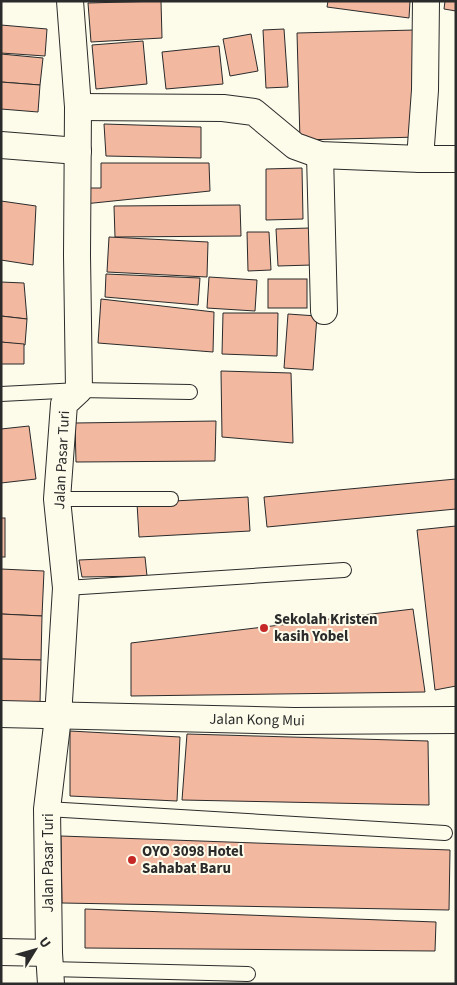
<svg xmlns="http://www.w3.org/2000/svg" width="457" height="985" font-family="'Source Sans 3',sans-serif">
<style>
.building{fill:#f2b8a0;stroke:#2b2b2b}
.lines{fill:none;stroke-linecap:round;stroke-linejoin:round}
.service-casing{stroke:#2b2b2b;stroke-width:16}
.minor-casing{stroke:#2b2b2b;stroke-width:28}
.service{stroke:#fdfbea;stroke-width:14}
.minor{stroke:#fdfbea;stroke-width:26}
.poi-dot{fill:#c62828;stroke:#fdfbea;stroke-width:2}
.labels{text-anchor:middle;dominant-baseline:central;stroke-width:4;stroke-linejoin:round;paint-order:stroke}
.street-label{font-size:15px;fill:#2b2b2b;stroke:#fdfbea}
.poi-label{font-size:15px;font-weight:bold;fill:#2b2b2b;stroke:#fdfbea;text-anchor:start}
</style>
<rect width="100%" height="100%" fill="#fdfbea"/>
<g class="building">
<polygon points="161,1 162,38 91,42 88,3"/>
<polygon points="328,1 410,1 409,18 327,7"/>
<polygon points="445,1 456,1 456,11 444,9"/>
<polygon points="1,25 47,29 45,56 1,53"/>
<polygon points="284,29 288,87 266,88 263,30"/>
<polygon points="415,30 419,137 300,140 297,33"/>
<polygon points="251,34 258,71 230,76 223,39"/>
<polygon points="143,41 147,84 96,89 92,45"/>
<polygon points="219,46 223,84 166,89 162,52"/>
<polygon points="1,54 43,58 40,85 1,82"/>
<polygon points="1,82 40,85 38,112 1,109"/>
<polygon points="104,124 201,127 201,158 106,156"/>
<polygon points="101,163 209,163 210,191 84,204 84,188 101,188"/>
<polygon points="302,168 303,219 266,220 266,169"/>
<polygon points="1,201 36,206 33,265 1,260"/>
<polygon points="240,205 241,236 115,237 114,206"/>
<polygon points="310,228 312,265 278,266 276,229"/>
<polygon points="247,232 269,232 271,270 248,271"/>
<polygon points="109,237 208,242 207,277 107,272"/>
<polygon points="106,274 200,278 198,305 105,297"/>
<polygon points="209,277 257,280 255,311 207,308"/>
<rect x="268" y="279" width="39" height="29"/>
<polygon points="1,282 24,283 27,319 1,316"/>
<polygon points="101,299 214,312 213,352 98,343"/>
<polygon points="223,313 278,313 277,356 222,354"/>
<polygon points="288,314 317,316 313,370 284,368"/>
<polygon points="1,316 27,319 25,345 1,342"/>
<polygon points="1,342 24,344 24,364 1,364"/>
<polygon points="221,371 291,373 293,443 222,437"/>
<polygon points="216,421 215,461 76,462 75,423"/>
<polygon points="29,426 36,479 1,483 1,429"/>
<polygon points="456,479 456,509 267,527 264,497"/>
<polygon points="248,497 250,531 139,537 137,503"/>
<rect x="1" y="518" width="4" height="39"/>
<polygon points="456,526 456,686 435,690 417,530"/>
<polygon points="145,557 147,576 82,577 79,560"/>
<polygon points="1,569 44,571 42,616 1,614"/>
<polygon points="413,609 425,692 131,696 131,643"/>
<polygon points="1,614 42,616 41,660 1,659"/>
<polygon points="1,659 41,660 40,704 1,703"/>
<polygon points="70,731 180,737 177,801 70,796"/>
<polygon points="187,734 428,741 429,805 182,800"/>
<polygon points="61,836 450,850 449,910 62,903"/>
<polygon points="85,909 436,922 435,951 85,948"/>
</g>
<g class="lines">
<g class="service-casing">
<g id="service">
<polyline points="1,394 79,390 190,392"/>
<polyline points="57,499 171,499"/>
<polyline points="66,588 344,570"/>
<polyline points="47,809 445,833"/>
<polyline points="50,969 248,974"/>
</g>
</g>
<g class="minor-casing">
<g id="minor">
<polyline points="78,107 223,108 254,112 295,146 320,155 420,159 425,90 426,1"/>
<polyline points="1,145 78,151"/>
<polyline points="320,155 324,311"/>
<polyline points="420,159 456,159"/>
<polyline points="1,714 294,721 456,720"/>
<polyline points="1,952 49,953"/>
<polyline points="51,984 49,953 47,809 58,717 66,588 57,499 64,404 79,390 77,255 78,107 70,1"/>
</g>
</g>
<use href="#service" class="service"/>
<use href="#minor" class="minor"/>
</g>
<g class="poi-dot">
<circle cx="264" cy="628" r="5"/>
<circle cx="132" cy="860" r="5"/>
</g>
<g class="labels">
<g class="street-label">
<text transform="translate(62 460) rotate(-87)">Jalan Pasar Turi</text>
<text transform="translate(257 720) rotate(1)">Jalan Kong Mui</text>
<text transform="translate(48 863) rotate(-90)">Jalan Pasar Turi</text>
</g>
<g class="poi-label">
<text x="274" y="619">Sekolah Kristen<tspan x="274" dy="17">kasih Yobel</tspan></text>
<text x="142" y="851">OYO 3098 Hotel<tspan x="142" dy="17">Sahabat Baru</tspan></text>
</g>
</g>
<rect width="457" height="985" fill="none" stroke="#2b2b2b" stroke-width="5"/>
<g transform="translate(35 950) rotate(53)" stroke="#fdfbea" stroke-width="4" paint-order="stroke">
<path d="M0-4L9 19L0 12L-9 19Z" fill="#2b2b2b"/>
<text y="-8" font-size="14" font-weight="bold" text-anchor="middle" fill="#2b2b2b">U</text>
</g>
</svg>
